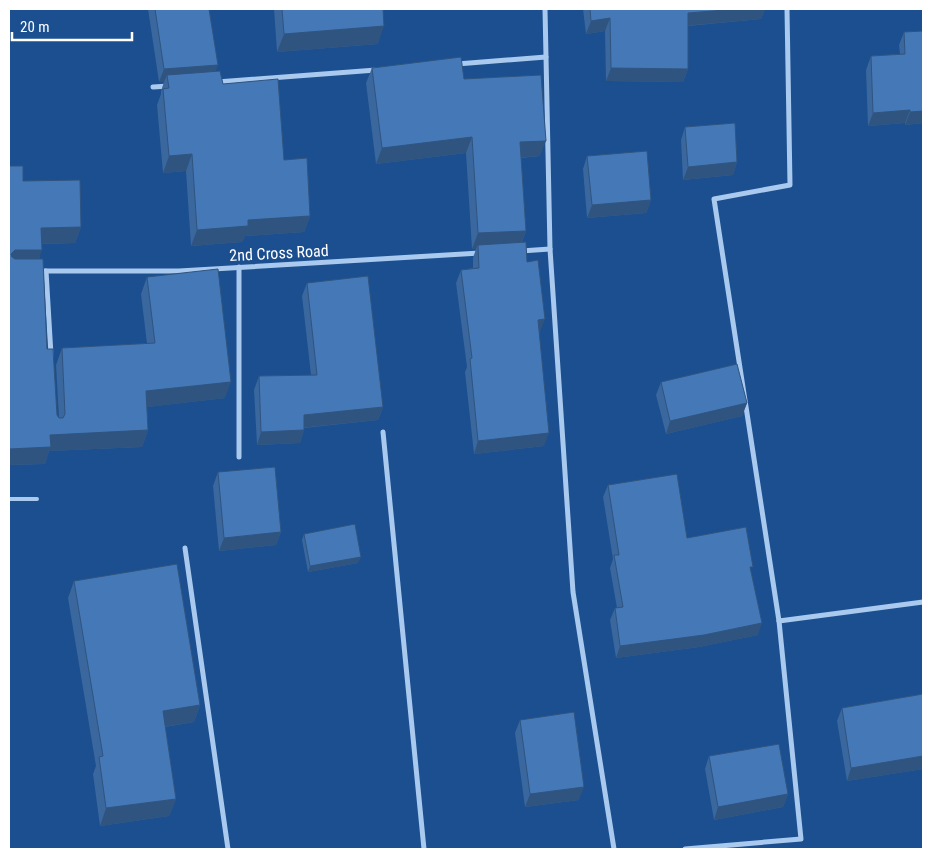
<svg xmlns="http://www.w3.org/2000/svg" width="932" height="858" font-family="'Roboto Condensed',sans-serif">
<style>
.lines{fill:none;stroke-linecap:round;stroke-linejoin:round}
.lane{stroke:#a9c9ee;stroke-width:4}
.street{stroke:#a9c9ee;stroke-width:5}
.wall{fill:#3a679d}
.shaded-wall{fill:#305480}
.building{fill:#4478b7;stroke:#305480}
.labels{text-anchor:middle;dominant-baseline:central;stroke-width:4;stroke-linejoin:round;paint-order:stroke}
.street-label{font-size:16px;fill:#fff;stroke:#1b4f8f}
</style>
<rect width="100%" height="100%" fill="#1b4f8f"/>
<g class="lines">
<polyline class="lane" points="9,499 37,499"/>
<g class="street">
<polyline points="545,9 550,249 573,592 614,849"/>
<polyline points="457,64 546,57"/>
<polyline points="217,82 376,70"/>
<polyline points="153,87 169,86"/>
<polyline points="521,251 550,249"/>
<polyline points="37,271 179,271 480,253"/>
<polyline points="46,271 51,355"/>
<polyline points="383,432 424,849"/>
<polyline points="239,457 239,267"/>
<polyline points="185,548 228,849"/>
<polyline points="779,621 923,602"/>
<polyline points="685,849 801,839 779,621 714,199 790,185 787,9"/>
</g>
</g>
<g class="wall">
<polygon points="148,9 209,9 216,71 223,84 284,160 310,216 304,232 245,236 242,242 191,246 186,171 163,173 157,105 161,94 161,91 164,82 159,82"/>
<polygon points="274,9 383,9 378,44 277,52"/>
<polygon points="583,9 765,9 761,19 688,26 688,69 683,82 606,81 605,31 586,34"/>
<polygon points="904,32 923,123 905,125 905,123 868,126 866,70 871,56 900,54 899,45"/>
<polygon points="372,68 464,79 540,156 521,158 526,231 522,242 527,262 540,332 539,332 544,446 474,454 465,372 467,367 456,283 461,270 473,268 473,258 476,249 472,249 466,153 376,164 366,83"/>
<polygon points="685,127 737,162 733,175 683,180 681,140"/>
<polygon points="587,156 651,200 646,213 587,218 583,169"/>
<polygon points="9,166 23,181 81,227 75,243 42,244 39,259 47,349 57,415 59,418 56,365 62,348 147,344 141,294 147,277 225,398 147,407 148,430 142,447 49,451 45,464 9,465"/>
<polygon points="307,283 383,407 378,420 304,428 304,430 300,443 257,445 254,390 259,376 311,375 302,296"/>
<polygon points="661,382 747,403 742,416 666,434 656,395"/>
<polygon points="218,472 281,532 276,545 219,551 213,486"/>
<polygon points="608,485 687,538 751,572 758,635 699,647 616,658 610,620 615,608 617,608 610,568 613,559 603,497"/>
<polygon points="304,534 358,563 308,572 302,540"/>
<polygon points="74,581 200,705 194,722 165,727 176,799 169,816 100,826 93,774 96,766 68,598"/>
<polygon points="923,694 923,769 847,781 837,721 842,708"/>
<polygon points="520,720 579,800 525,807 515,733"/>
<polygon points="709,756 788,794 783,807 714,820 705,769"/>
</g>
<g class="shaded-wall">
<polygon points="737,9 765,9 761,19 684,26 688,13"/>
<polygon points="610,18 605,31 586,34 591,21"/>
<polygon points="384,26 378,44 277,52 284,34"/>
<polygon points="218,65 213,78 167,75 164,82 159,82 164,69"/>
<polygon points="611,68 688,69 683,82 606,81"/>
<polygon points="910,110 905,123 868,126 873,113"/>
<polygon points="923,111 923,123 905,125 910,112"/>
<polygon points="472,137 466,153 376,164 382,148"/>
<polygon points="546,141 540,156 515,158 520,142"/>
<polygon points="192,154 186,171 163,173 169,156"/>
<polygon points="737,162 733,175 683,180 688,167"/>
<polygon points="651,200 646,213 587,218 592,205"/>
<polygon points="310,216 304,232 245,236 242,242 191,246 197,230 248,220"/>
<polygon points="81,227 75,243 35,244 41,228"/>
<polygon points="526,231 520,246 478,245 476,249 472,249 478,233"/>
<polygon points="15,250 42,250 36,267 9,267 11,254"/>
<polygon points="545,319 540,332 533,333 538,320"/>
<polygon points="231,382 225,398 140,408 146,391"/>
<polygon points="747,403 742,416 666,434 670,421"/>
<polygon points="383,407 378,420 299,428 304,415"/>
<polygon points="148,430 142,447 49,451 45,464 9,465 9,449 50,435"/>
<polygon points="304,430 300,443 257,445 261,432"/>
<polygon points="549,433 544,446 474,454 478,441"/>
<polygon points="281,532 276,545 219,551 224,538"/>
<polygon points="361,557 358,563 308,572 310,566"/>
<polygon points="762,623 758,635 699,647 616,658 620,646"/>
<polygon points="200,705 194,722 157,728 163,711"/>
<polygon points="923,756 923,769 847,781 851,768"/>
<polygon points="584,787 579,800 525,807 530,794"/>
<polygon points="788,794 783,807 714,820 718,807"/>
<polygon points="176,799 169,816 100,826 106,808"/>
</g>
<g class="building">
<polygon points="155,9 209,9 218,65 164,69"/>
<polygon points="282,9 383,9 384,26 284,34"/>
<polygon points="590,9 737,9 688,13 688,69 611,68 610,18 591,21"/>
<polygon points="923,31 923,111 910,112 910,110 873,113 871,56 905,54 904,32"/>
<polygon points="461,57 464,79 541,75 546,141 520,142 526,231 478,233 472,137 382,148 372,68"/>
<polygon points="220,71 223,84 278,79 284,160 307,158 310,216 248,220 248,226 197,230 192,154 169,156 163,89 169,88 167,75"/>
<polygon points="735,123 737,162 688,167 685,127"/>
<polygon points="647,151 651,200 592,205 587,156"/>
<polygon points="9,166 23,166 23,181 80,180 81,227 41,228 42,250 15,250 11,254 12,257 15,259 43,259 47,349 53,349 57,415 59,418 63,418 65,414 62,348 155,343 147,277 218,269 231,382 146,391 148,430 50,435 51,447 9,449"/>
<polygon points="526,242 527,262 538,260 545,319 538,320 549,433 478,441 470,359 472,358 461,270 479,268 478,245"/>
<polygon points="368,276 383,407 304,415 304,430 261,432 259,376 317,375 307,283"/>
<polygon points="737,364 747,403 670,421 661,382"/>
<polygon points="275,467 281,532 224,538 218,472"/>
<polygon points="677,474 687,538 746,527 753,567 750,567 762,623 704,635 620,646 615,608 623,607 614,555 619,555 608,485"/>
<polygon points="355,524 361,557 310,566 304,534"/>
<polygon points="177,564 200,705 163,711 176,799 106,808 99,757 103,756 74,581"/>
<polygon points="923,694 923,756 851,768 842,708"/>
<polygon points="574,712 584,787 530,794 520,720"/>
<polygon points="779,744 788,794 718,807 709,756"/>
</g>
<g class="labels">
<g class="street-label">
<text transform="translate(279 253) rotate(-3)">2nd Cross Road</text>
</g>
</g>
<rect width="932" height="858" fill="none" stroke="#ffffff" stroke-width="20"/>
<path d="M12 32v8h120v-8" fill="none" stroke="#ffffff" stroke-width="2.5"/>
<text x="20" y="32" font-size="15" fill="#ffffff" stroke="#1b4f8f" stroke-width="4" paint-order="stroke">20 m</text>
</svg>
